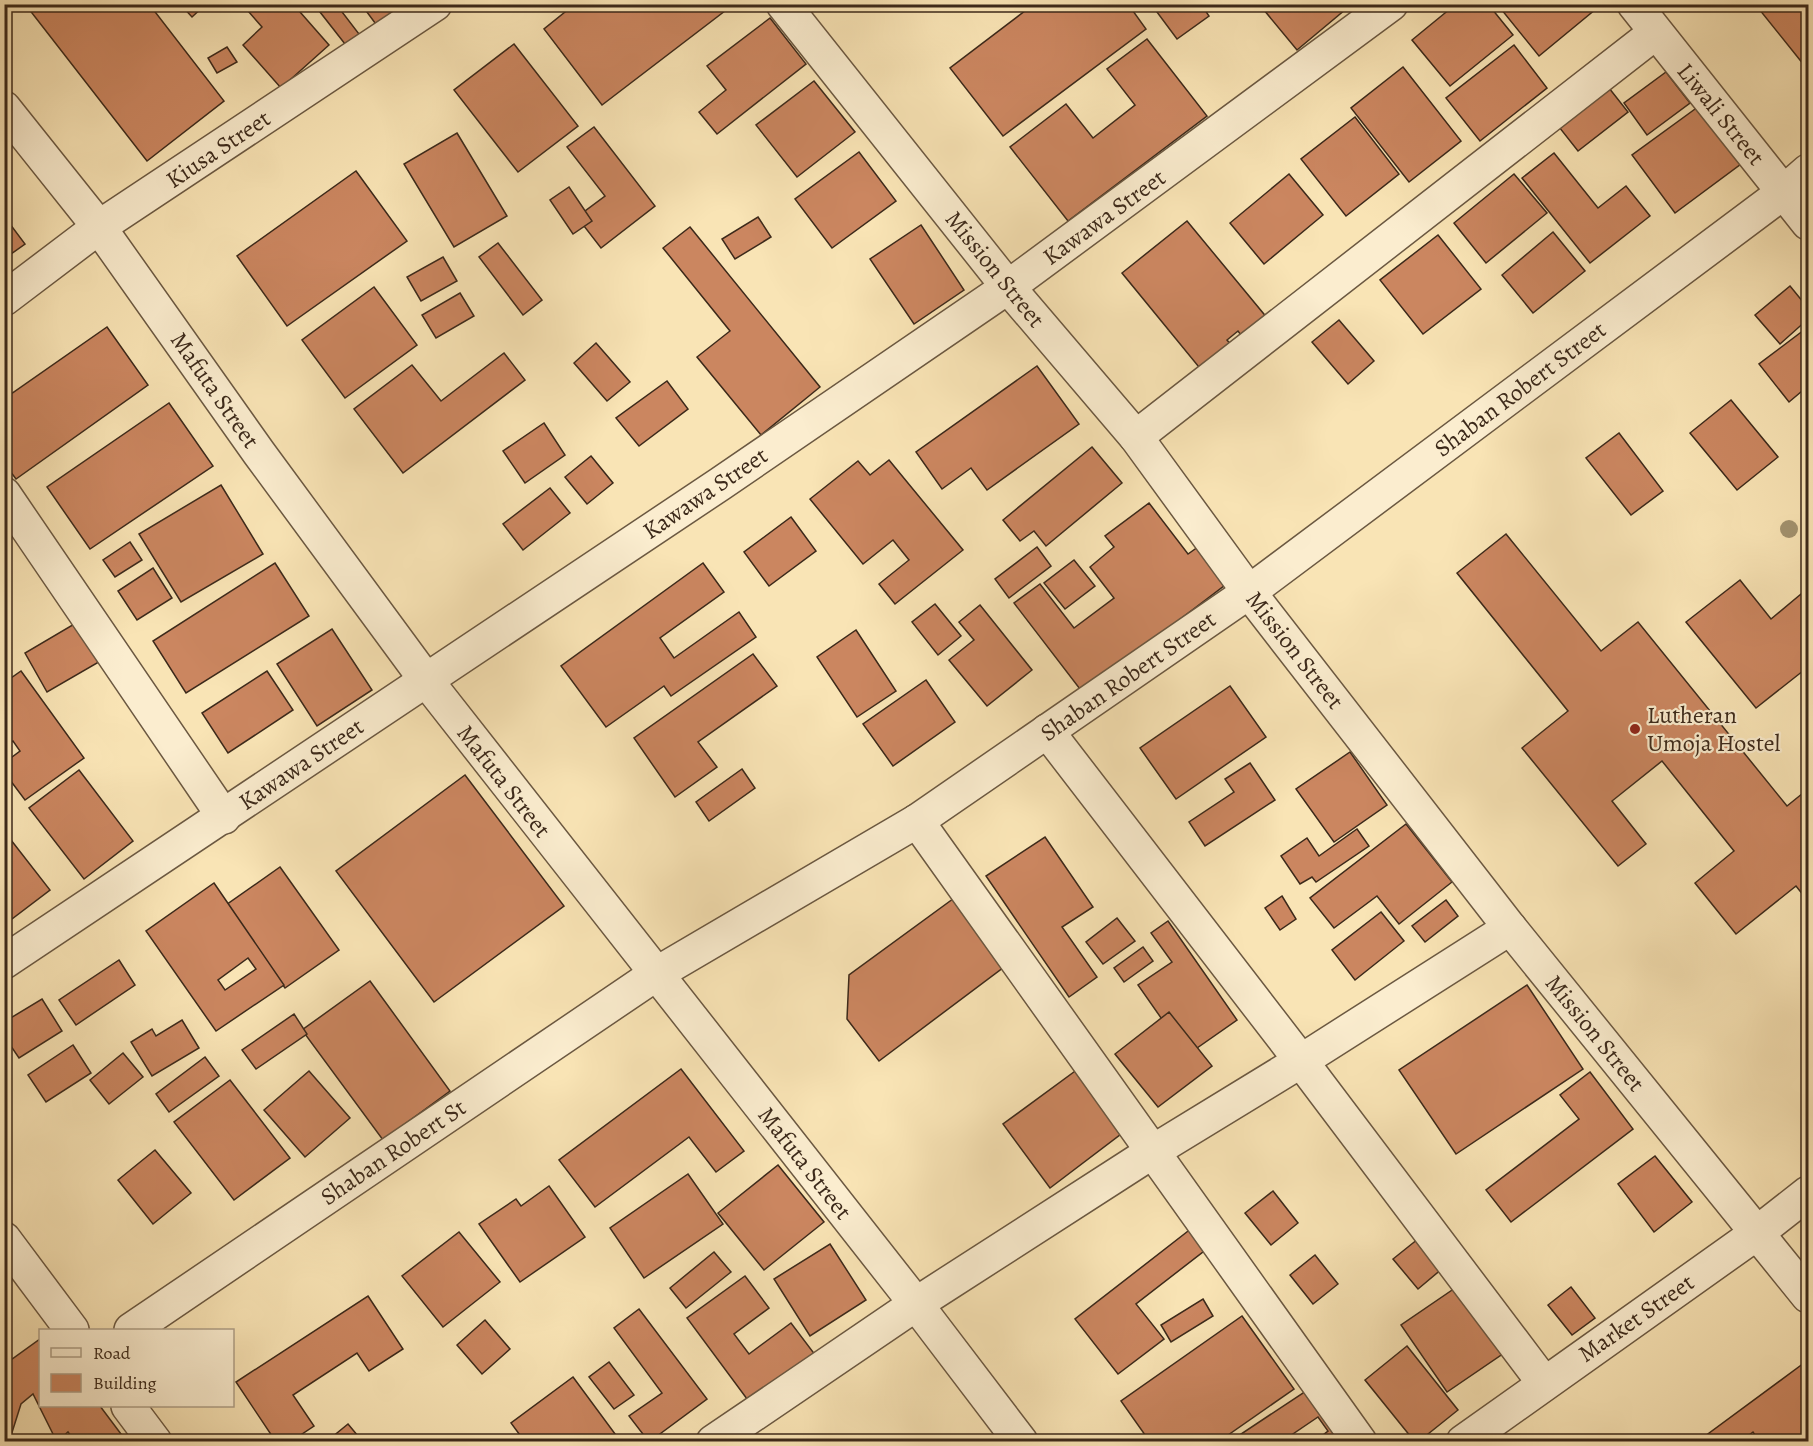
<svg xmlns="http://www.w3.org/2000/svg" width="1813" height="1446" font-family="Alegreya,serif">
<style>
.building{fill:#cb8660;stroke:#3c291a;stroke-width:1.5;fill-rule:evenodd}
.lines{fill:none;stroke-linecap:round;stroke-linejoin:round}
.minor-casing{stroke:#6b5841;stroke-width:36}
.tertiary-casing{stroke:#6b5841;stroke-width:36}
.minor{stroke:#fbedcf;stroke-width:33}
.tertiary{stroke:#fbedcf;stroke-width:33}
.tree{fill:#a39370}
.poi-dot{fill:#8f2418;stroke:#fbedcf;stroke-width:2}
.labels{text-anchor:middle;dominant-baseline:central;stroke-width:4.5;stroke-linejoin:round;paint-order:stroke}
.street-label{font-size:24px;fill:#3c291a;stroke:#fbedcf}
.poi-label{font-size:24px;fill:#3c291a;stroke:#fbedcf;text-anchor:start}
</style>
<rect width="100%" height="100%" fill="#f9e4b5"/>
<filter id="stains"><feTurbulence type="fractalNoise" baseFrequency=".00333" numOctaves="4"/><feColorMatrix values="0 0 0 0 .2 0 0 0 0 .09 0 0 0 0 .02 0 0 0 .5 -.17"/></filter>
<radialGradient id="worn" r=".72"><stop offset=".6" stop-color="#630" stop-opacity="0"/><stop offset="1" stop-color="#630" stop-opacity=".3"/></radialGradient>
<g class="building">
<polygon points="25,4 149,4 224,101 147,161"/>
<polygon points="180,4 206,4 192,17"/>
<polygon points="242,4 293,4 329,45 281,88 243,45 262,27"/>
<polygon points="330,4 336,4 359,34 345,44 320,12"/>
<polygon points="361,4 408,4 378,27"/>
<polygon points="575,4 734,4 602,105 544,29"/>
<polygon points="1034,4 1128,4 1146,29 1003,136 950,68"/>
<polygon points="1151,4 1201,4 1209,16 1177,39"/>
<polygon points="1259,4 1352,4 1297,50"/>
<polygon points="1456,4 1488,4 1513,35 1450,86 1412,40"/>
<polygon points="1497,4 1602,4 1539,56"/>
<polygon points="1755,4 1808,4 1808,70"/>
<polygon points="770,18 806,64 717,134 699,112 726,90 707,66"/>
<polygon points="1147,39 1207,116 1068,221 1010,147 1066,104 1093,138 1135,105 1107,69"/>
<polygon points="514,44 578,126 518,172 454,90"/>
<polygon points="1514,45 1547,88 1480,141 1446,98"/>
<polygon points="227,47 237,62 217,73 208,58"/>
<polygon points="1403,67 1461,141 1409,182 1351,108"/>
<polygon points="1666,72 1690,103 1647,135 1624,103"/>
<polygon points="814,81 855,132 797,177 756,125"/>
<polygon points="1609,88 1628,112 1578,151 1559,127"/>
<polygon points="1702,104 1745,161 1675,213 1632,155"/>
<polygon points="1355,117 1399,174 1346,216 1301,159"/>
<polygon points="594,127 655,206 601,248 577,217 605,196 567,147"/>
<polygon points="457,133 507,216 454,247 404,164"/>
<polygon points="859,152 896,201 832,248 795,199"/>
<polygon points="1554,153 1598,208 1626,186 1650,216 1590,263 1522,178"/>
<polygon points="356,171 407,241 287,326 237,256"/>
<polygon points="1289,174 1323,215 1264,264 1230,223"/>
<polygon points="1514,174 1547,213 1486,263 1454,223"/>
<polygon points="569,187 592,221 573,234 550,200"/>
<polygon points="4,216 25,244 4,259"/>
<polygon points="758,217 771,237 735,259 722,239"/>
<polygon points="1187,221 1268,319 1244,339 1238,331 1227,340 1233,347 1203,372 1122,273"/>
<polygon points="921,225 964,290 914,324 870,259"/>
<polygon points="690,227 820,387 761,435 697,357 730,331 663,248"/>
<polygon points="1553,232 1585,271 1533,313 1502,275"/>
<polygon points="1438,235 1481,289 1423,334 1380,280"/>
<polygon points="498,243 542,300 523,315 479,257"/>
<polygon points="443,257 457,281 421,301 407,277"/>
<polygon points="1790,286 1808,308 1808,319 1780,344 1755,315"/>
<polygon points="374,287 417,345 345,398 302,340"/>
<polygon points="460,293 474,316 436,338 422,315"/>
<polygon points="1339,320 1374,361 1348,384 1312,342"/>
<polygon points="107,327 148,385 16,479 4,463 4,399"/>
<polygon points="1808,327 1808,386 1789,402 1759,364"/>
<polygon points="596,343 630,382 607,401 574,363"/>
<polygon points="504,353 525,380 403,473 354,409 412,365 441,401"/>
<polygon points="1037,366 1079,424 987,490 971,468 942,489 916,452"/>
<polygon points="667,381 688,409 639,446 616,418"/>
<polygon points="1731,400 1778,457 1737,490 1690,433"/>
<polygon points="169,403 213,466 90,549 47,487"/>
<polygon points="544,423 565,455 525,483 503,451"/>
<polygon points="1619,433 1663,491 1631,515 1586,458"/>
<polygon points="1092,447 1122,483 1046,546 1034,531 1020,541 1003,520"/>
<polygon points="591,456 613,483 587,504 565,477"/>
<polygon points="889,460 963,550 895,604 879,584 909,560 893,540 863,564 810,499 858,461 870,475"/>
<polygon points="221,485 263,554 181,602 139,534"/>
<polygon points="550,488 570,513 523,550 503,524"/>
<polygon points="1149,503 1188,554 1205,542 1233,579 1083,693 1014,603 1040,584 1074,628 1114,598 1090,567 1114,547 1105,536"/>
<polygon points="791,517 816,551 769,586 744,552"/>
<polygon points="1506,534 1601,651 1638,622 1787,806 1808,789 1808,901 1796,886 1736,934 1695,883 1734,851 1662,761 1612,801 1646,844 1618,866 1522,748 1568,711 1457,573"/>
<polygon points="130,542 142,560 115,577 103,560"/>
<polygon points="1037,547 1051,566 1009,598 995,579"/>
<polygon points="1074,560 1095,586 1065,609 1044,583"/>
<polygon points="275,563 309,616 186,693 153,641"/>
<polygon points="703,563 724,592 660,638 674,658 739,612 756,637 671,696 664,686 606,727 561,666"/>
<polygon points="153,568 172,598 137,620 118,591"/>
<polygon points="1740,580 1771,619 1801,594 1808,603 1808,667 1756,708 1686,622"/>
<polygon points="935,604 961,636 938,655 912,622"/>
<polygon points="980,605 1032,670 987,706 949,660 974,640 959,622"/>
<polygon points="81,620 104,659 47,692 25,653"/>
<polygon points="332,629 372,690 317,726 277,664"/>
<polygon points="856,630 896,691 857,717 817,657"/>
<polygon points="753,654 777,686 698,742 717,767 675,797 634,738"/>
<polygon points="21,671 84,758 25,800 4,772 4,763 20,751 13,741 4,747 4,683"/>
<polygon points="267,671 293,710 228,753 202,713"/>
<polygon points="926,680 955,722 893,766 863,724"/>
<polygon points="1230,686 1266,737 1176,799 1140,748"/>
<polygon points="1350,752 1387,805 1334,842 1296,789"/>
<polygon points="1250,763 1275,800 1205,846 1189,822 1234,792 1225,779"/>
<polygon points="742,769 755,788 709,821 696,802"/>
<polygon points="79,770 133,841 84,879 29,808"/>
<polygon points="465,775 564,906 434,1002 336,871"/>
<polygon points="1406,824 1452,882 1399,924 1377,896 1334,928 1310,898"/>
<polygon points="1357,829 1369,846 1316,882 1312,877 1300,884 1281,856 1307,838 1319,856"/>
<polygon points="4,831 50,890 4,925"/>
<polygon points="1045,837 1093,907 1062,927 1097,977 1069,997 986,876"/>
<polygon points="280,867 339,950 285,988 226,905"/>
<path d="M214,883L284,985L216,1031L146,931ZM248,958L256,969L225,990L218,980Z"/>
<polygon points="957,896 1008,964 879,1061 847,1019 849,975"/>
<polygon points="1282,896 1296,919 1280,930 1265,908"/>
<polygon points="1446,900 1458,916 1425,942 1412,926"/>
<polygon points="1381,912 1404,941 1355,980 1332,950"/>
<polygon points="1117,918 1135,941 1103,964 1086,942"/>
<polygon points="1168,921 1237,1020 1187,1055 1138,985 1172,962 1151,933"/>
<polygon points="1143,947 1153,961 1124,982 1114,968"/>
<polygon points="119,960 135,985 76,1025 59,1000"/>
<polygon points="370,981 450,1091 383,1140 302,1030"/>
<polygon points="1527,985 1583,1069 1456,1154 1399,1070"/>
<polygon points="42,999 62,1031 19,1058 4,1036 4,1022"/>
<polygon points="1169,1012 1212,1066 1158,1107 1115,1054"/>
<polygon points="294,1014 307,1034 256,1069 242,1050"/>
<polygon points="182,1020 199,1048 152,1076 131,1042 152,1029 156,1036"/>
<polygon points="73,1045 91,1073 46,1102 28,1075"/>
<polygon points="123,1053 143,1077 109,1104 90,1080"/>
<polygon points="205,1057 219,1076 169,1112 156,1094"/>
<polygon points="681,1069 744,1151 716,1172 689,1137 595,1207 559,1160"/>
<polygon points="1078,1069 1125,1131 1050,1188 1003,1124"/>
<polygon points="309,1071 350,1118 305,1157 264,1110"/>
<polygon points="1590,1072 1633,1129 1511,1222 1486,1190 1579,1119 1560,1095"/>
<polygon points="230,1080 290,1158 234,1200 174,1122"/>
<polygon points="155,1150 191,1193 153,1224 118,1180"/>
<polygon points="1655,1156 1692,1202 1654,1232 1618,1184"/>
<polygon points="778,1165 824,1222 764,1270 718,1213"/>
<polygon points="688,1174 723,1224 644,1278 610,1228"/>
<polygon points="549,1186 585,1237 520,1282 479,1224 516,1199 521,1206"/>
<polygon points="1273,1191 1298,1223 1271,1245 1245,1213"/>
<polygon points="1192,1228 1208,1248 1136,1304 1164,1339 1118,1374 1075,1319"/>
<polygon points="459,1232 500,1282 443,1327 402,1276"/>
<polygon points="1418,1239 1443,1268 1418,1289 1393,1259"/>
<polygon points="830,1244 866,1300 810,1336 774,1279"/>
<polygon points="714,1252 731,1272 686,1308 670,1288"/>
<polygon points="1315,1255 1338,1284 1313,1304 1290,1275"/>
<polygon points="745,1276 769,1308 734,1334 749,1354 791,1323 816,1356 750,1403 687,1318"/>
<polygon points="1461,1284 1507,1351 1447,1392 1401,1325"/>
<polygon points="1571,1287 1595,1318 1572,1335 1548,1305"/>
<polygon points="368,1296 403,1349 369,1371 357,1353 293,1395 314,1426 290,1442 276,1442 236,1382"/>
<polygon points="1203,1299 1213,1316 1171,1342 1161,1325"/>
<polygon points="639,1309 707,1399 649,1442 629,1416 662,1393 614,1328"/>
<polygon points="1242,1316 1294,1389 1218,1442 1150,1442 1121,1401"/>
<polygon points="485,1320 510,1349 482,1374 457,1345"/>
<polygon points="40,1339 40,1406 100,1406 127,1442 75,1442 68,1432 57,1442 33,1394 21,1404 9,1442 4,1442 4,1365"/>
<polygon points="1407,1346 1458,1410 1418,1442 1415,1442 1365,1380"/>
<polygon points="609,1362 634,1395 614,1409 589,1377"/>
<polygon points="1804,1363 1808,1369 1808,1442 1760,1442 1753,1432 1740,1442 1697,1442"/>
<polygon points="573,1377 621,1442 525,1442 511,1423"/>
<polygon points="1309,1389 1344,1442 1314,1442 1328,1431 1318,1417 1281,1442 1229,1442"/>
<polygon points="348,1424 363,1442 326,1442"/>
</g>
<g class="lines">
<g class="minor-casing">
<g id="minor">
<polyline points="783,4 1008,287 1136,437 1249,592 1510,928 1808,1296"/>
<polyline points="1634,4 1808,223"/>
<polyline points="4,299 99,227 435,4"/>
<polyline points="1136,437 1655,33"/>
<polyline points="4,494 224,817"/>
<polyline points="1047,731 1301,1061 1544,1383"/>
<polyline points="917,821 1360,1442"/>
<polyline points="4,962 720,484 1008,287 1391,4"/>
<polyline points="4,1239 72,1330"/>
<polyline points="131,1330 656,974 917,821 1249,592 1784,192 1808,171"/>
<polyline points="128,1406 155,1442"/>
<polyline points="713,1442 916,1304 1152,1152 1301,1061 1510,928"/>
</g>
</g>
<g class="tertiary-casing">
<g id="tertiary">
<polyline points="4,108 99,227 259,453 426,680 916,1304 1021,1442"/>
<polyline points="1463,1442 1757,1233 1808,1193"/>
</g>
</g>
<use href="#minor" class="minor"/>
<use href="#tertiary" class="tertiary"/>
</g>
<circle class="tree" cx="1789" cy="529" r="9"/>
<circle class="poi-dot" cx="1635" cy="729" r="6"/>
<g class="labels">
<g class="street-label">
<text transform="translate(1721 114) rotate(51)">Liwali Street</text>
<text transform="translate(218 149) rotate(-34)">Kiusa Street</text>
<text transform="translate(1104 217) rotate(-36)">Kawawa Street</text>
<text transform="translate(995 269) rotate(51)">Mission Street</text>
<text transform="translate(1520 389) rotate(-37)">Shaban Robert Street</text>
<text transform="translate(215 390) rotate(55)">Mafuta Street</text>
<text transform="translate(705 493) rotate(-34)">Kawawa Street</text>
<text transform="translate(1295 650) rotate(52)">Mission Street</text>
<text transform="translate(1128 676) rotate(-35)">Shaban Robert Street</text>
<text transform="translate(301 764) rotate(-34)">Kawawa Street</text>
<text transform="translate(504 781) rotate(52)">Mafuta Street</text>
<text transform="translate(1595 1033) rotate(51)">Mission Street</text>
<text transform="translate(393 1152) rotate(-34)">Shaban Robert St</text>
<text transform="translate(805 1163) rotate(52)">Mafuta Street</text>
<text transform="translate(1636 1318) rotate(-35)">Market Street</text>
</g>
<g class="poi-label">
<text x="1647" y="715">Lutheran<tspan x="1647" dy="28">Umoja Hostel</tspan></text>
</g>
</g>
<rect width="1813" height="1446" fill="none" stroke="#f9e4b5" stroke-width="24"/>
<rect x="6" y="6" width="1801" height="1434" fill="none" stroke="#3c291a" stroke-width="3"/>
<rect x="12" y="12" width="1789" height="1422" fill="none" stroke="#3c291a" stroke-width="1.5"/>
<rect x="39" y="1329" width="195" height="78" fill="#fbedcf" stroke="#af9f87" stroke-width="1.5"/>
<rect x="51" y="1348" width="30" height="9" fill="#fbedcf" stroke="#af9f87" stroke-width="1.5"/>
<text x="93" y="1359" font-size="18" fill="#3c291a">Road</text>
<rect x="51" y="1374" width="30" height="18" fill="#cb8660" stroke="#af9f87" stroke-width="1.5"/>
<text x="93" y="1389" font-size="18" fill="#3c291a">Building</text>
<rect width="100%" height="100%" filter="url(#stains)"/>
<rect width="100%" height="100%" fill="url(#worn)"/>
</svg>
